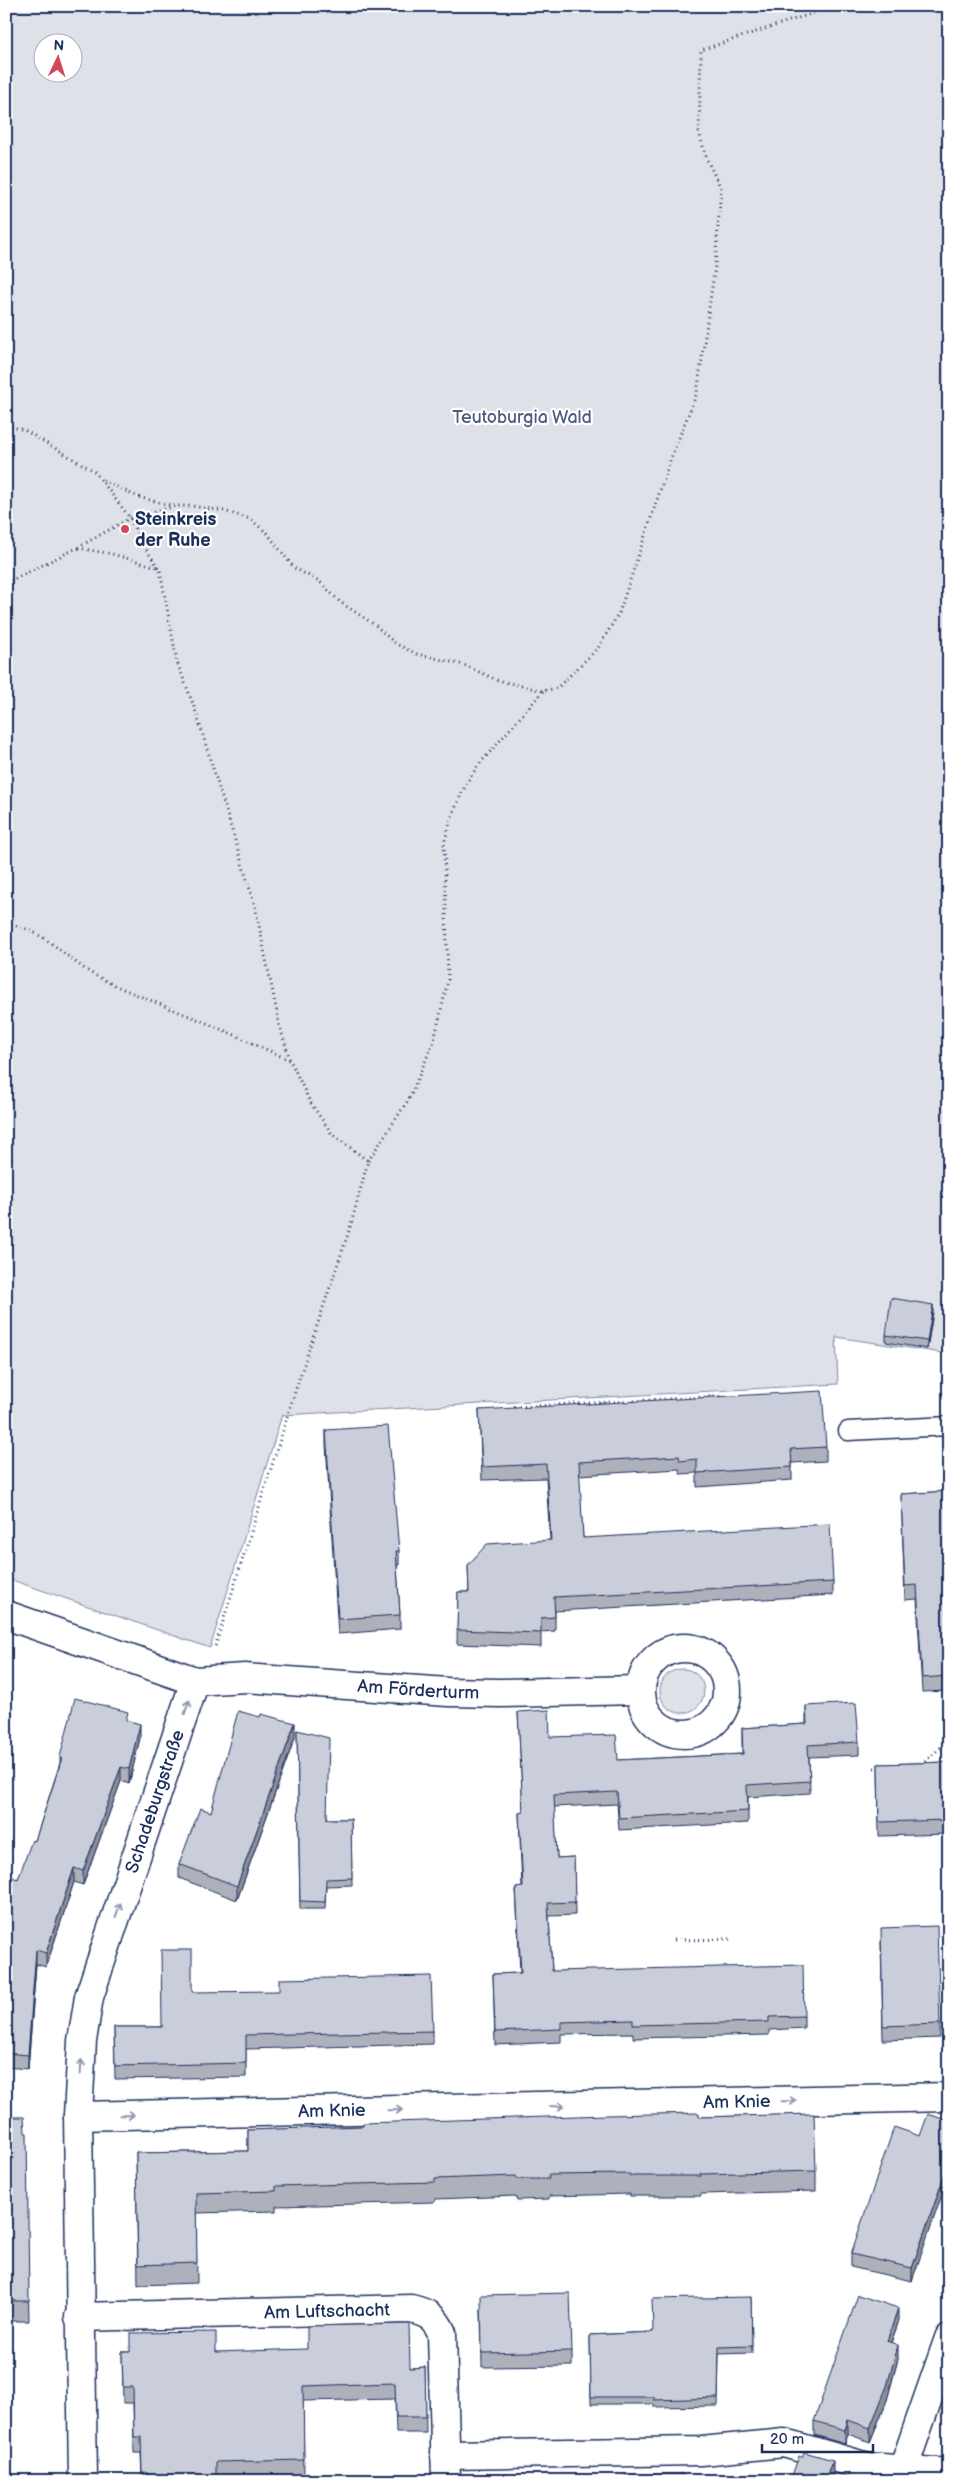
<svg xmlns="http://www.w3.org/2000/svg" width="955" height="2487" font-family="'Balsamiq Sans',sans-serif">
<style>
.green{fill:#dee1e7;stroke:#7c88a2;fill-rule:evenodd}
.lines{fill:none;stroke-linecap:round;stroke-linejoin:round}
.service-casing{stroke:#1b2f5e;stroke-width:21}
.minor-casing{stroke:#1b2f5e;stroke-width:31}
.tertiary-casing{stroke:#1b2f5e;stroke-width:31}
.path{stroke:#1b2f5e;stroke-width:3;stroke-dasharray:1 4;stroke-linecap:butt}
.service{stroke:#fff;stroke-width:18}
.minor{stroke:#fff;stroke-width:28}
.tertiary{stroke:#fff;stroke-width:28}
.wall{fill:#aeb1bb;stroke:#1b2f5e}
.shaded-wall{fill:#8d9099;stroke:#1b2f5e}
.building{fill:#caceda;stroke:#1b2f5e}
.oneway{stroke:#8d97ae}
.poi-dot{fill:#d1495b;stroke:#fff;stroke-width:2}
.labels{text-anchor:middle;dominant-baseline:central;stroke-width:4.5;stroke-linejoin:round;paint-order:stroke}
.park-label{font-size:18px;fill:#4c5c80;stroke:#fff}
.poi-label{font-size:18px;font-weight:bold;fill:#1b2f5e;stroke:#fff;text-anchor:start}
.street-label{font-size:18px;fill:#1b2f5e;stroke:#fff}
</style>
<rect width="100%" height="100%" fill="#fff"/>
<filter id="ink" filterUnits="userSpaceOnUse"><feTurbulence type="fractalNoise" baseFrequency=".02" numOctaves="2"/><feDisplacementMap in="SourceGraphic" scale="10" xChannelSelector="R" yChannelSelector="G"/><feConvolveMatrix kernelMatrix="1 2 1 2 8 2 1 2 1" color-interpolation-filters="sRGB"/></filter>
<g filter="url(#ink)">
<g class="green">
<path d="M6,6H949V1354L836,1337L838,1384L282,1415L210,1648L6,1578ZM42,42H72V72H42Z"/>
<circle cx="682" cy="1691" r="22"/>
</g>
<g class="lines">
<g class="service-casing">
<polyline id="service" points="848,1431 949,1426"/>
</g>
<g class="minor-casing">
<g id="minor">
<path id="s1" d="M6,1615L195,1681L245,1678L448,1692L499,1693L640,1690"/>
<circle cx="684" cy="1691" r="43"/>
<path id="s2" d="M78,2116L949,2097"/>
<path id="s3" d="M79,2317L411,2309C428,2313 435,2317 442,2333L446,2481"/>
<polyline points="445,2455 701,2451 784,2443 868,2467 949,2473"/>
<path id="s4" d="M83,2481L78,2116L82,2041L89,1997L195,1681"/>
</g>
</g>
<g class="tertiary-casing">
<polyline id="tertiary" points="899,2481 949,2338"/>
</g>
<g class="path">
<polyline points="6,425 24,430 94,471 130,518 141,542 160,570 177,662 195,709 255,906 280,1027 290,1060 310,1102 332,1134 368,1161 350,1228 300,1376 215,1647"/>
<polyline points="103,480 138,497 174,506"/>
<polyline points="78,548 112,554 157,567"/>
<polyline points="6,583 77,548 130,518 175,506 191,506 224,511 250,519 267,533 294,568 319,581 340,602 375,625 396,644 417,654 464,665 497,680 543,691 557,688 598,648 619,613 672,455 697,393 715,266 721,188 707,160 699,132 701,50 835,6"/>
<path d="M6,925C37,924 66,958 91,973C117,988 146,998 174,1010C213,1025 251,1042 289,1060"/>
<polyline points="368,1161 409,1099 434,1041 448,980 444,843 453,813 466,784 477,767 543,691"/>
<polyline points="514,1407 723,1396"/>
<polyline points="921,1765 940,1748 949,1748"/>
<polyline points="874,1768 882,1767"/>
<polyline points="674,1940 731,1939"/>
</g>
<use href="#service" class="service"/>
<use href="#minor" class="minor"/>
<use href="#tertiary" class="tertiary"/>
</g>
<g class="wall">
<polygon points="933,1312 927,1349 886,1342 886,1335"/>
<polygon points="479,1410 826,1447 826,1461 792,1463 792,1480 697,1487 697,1473 680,1474 679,1469 579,1475 583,1538 833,1582 833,1595 555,1611 555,1631 541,1632 541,1647 457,1644 458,1592 469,1592 468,1565 550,1540 546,1478 482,1480"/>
<polygon points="326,1430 399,1551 399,1565 397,1565 400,1615 400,1629 338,1634 326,1444"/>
<polygon points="949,1491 949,1691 922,1692 917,1599 905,1600 901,1494"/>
<polygon points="806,1706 859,1742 859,1755 809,1757 810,1793 748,1797 748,1823 619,1830 617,1804 554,1807 557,1858 574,1857 575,1915 549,1916 552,1971 804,2016 804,2028 769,2030 769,2035 633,2038 633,2033 561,2034 561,2042 495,2045 493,1974 520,1973 516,1888 522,1888 519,1813 523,1812 518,1712 550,1737 618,1760 742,1754 742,1728 806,1724"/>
<polygon points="260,1717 295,1737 237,1900 179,1878 179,1864 211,1812"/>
<polygon points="128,1721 140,1738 129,1784 121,1781 83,1885 74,1882 46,1967 36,1964 28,2069 6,2067 6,1884 18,1879 35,1841 60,1763 60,1757"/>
<polygon points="297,1730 328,1819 351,1819 352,1885 326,1886 325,1909 300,1909"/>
<polygon points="949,1762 949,1834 879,1836 878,1764"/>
<polygon points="881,1942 940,2024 940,2038 883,2040"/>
<polygon points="192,1992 433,2031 433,2044 246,2049 246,2077 115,2079 114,2027 162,2027"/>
<polygon points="6,2117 25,2133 29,2321 6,2321"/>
<polygon points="699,2117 816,2171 816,2191 701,2194 701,2196 630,2196 630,2194 549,2196 549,2199 517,2200 516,2196 435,2199 435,2202 276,2206 276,2211 196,2213 197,2283 138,2285 136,2153 248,2151 248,2130"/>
<polygon points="920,2136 912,2281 851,2267 851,2254"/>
<polygon points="751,2297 752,2353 719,2354 718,2406 654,2407 654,2404 591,2404 590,2335 652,2332"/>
<polygon points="481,2309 572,2351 572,2366 482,2367"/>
<polygon points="898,2323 891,2342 898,2359 887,2400 870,2442 848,2434 845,2444 814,2435 814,2421"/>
<polygon points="122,2352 216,2352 410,2368 425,2367 426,2433 396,2433 395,2399 303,2401 304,2476 216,2478 216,2481 142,2481 141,2453 134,2453 133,2403 123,2403"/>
</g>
<g class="shaded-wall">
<polygon points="10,673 10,693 6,703 6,683"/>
<polygon points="933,1305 933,1312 927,1349 927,1341"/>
<polygon points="7,1690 7,1703 6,1707 6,1693"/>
<polygon points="295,1723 295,1737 237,1900 237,1886"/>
<polygon points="140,1724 140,1738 129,1784 129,1769"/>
<polygon points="121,1767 121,1781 83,1885 83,1871"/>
<polygon points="74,1868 74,1882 46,1967 46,1953"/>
<polygon points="36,1950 36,1964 28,2069 28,2055"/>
<polygon points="949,2162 949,2175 912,2281 912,2268"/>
<polygon points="898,2308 898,2323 887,2355 887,2341"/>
<polygon points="898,2345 898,2359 887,2400 870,2442 870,2428"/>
<polygon points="848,2420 848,2434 845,2444 845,2430"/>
<polygon points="833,2460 833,2473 831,2481 826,2481"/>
</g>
<g class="building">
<polygon points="6,672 10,673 6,683"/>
<polygon points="891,1298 933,1305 927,1341 886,1335"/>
<polygon points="822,1391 826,1447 791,1449 792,1467 697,1473 697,1459 680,1461 679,1456 579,1462 583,1538 830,1524 833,1582 554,1597 555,1617 541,1618 541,1633 457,1630 458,1592 469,1592 468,1565 487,1544 551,1540 546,1464 482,1467 479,1410"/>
<polygon points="388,1426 399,1551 396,1551 400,1615 338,1619 326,1430"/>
<polygon points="949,1491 949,1676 922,1678 917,1585 905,1586 901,1494"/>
<polygon points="75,1698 128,1712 126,1720 140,1724 129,1769 121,1767 83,1871 74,1868 46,1953 36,1950 28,2055 6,2053 6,1884 9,1876 18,1879 32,1840 35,1841 62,1758 60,1757"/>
<polygon points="856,1703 859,1742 808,1745 810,1781 747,1785 748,1811 619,1818 617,1792 554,1795 557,1858 574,1857 575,1902 548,1903 552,1971 803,1965 804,2016 769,2017 769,2022 633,2025 633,2020 561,2022 561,2029 495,2032 493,1974 521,1973 516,1888 523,1887 519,1813 523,1812 518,1712 549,1710 550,1737 616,1735 618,1760 743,1754 742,1728 807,1724 806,1706"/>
<polygon points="238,1711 260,1717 261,1714 295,1723 237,1886 179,1864 200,1808 211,1812"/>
<polygon points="297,1730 329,1738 327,1819 351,1819 352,1878 326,1879 325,1902 300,1901"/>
<polygon points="949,1762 949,1820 879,1822 878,1764"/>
<polygon points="937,1926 940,2024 883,2026 881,1928"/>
<polygon points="161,1950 192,1950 192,1992 279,1991 279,1979 431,1976 433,2031 246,2035 246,2063 115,2066 114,2027 162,2027"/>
<polygon points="699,2113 699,2117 814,2114 816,2171 700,2174 701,2176 630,2176 630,2174 548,2175 549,2179 517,2179 516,2176 435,2179 435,2182 276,2186 276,2191 196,2193 197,2263 138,2265 136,2153 248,2151 248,2130 363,2126 363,2123 607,2115"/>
<polygon points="928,2114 949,2121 949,2162 912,2268 851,2254 894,2127 920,2136"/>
<polygon points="6,2117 24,2117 25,2133 27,2133 29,2301 6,2301"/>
<polygon points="570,2293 572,2351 482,2353 481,2295"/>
<polygon points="858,2295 898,2308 887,2341 898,2345 887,2386 870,2428 848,2420 845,2430 814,2421"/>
<polygon points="751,2297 752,2346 719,2347 718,2398 654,2400 654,2397 591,2397 590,2335 653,2332 652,2299"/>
<polygon points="409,2324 410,2368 425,2367 426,2417 396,2417 395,2383 303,2386 304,2460 216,2462 216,2481 148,2481 148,2473 142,2473 141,2437 134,2437 133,2387 123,2387 122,2352 130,2352 130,2333 216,2332 216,2352 307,2349 307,2326"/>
<polygon points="804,2452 833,2460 826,2481 790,2481 799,2456 802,2457"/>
<polygon points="683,2474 683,2481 582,2481 625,2480 625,2475"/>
<polygon points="405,2476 405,2481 341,2481 341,2478"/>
</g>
<defs><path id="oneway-shaft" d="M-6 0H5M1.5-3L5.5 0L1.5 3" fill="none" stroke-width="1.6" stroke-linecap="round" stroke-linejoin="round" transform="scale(1.25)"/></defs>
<g class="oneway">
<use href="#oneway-shaft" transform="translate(187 1707) rotate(-72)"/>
<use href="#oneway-shaft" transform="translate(118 1910) rotate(-71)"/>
<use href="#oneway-shaft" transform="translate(81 2067) rotate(-87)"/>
<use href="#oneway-shaft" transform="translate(789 2101) rotate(-1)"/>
<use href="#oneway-shaft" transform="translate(557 2106) rotate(-1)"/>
<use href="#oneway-shaft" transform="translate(395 2110) rotate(-1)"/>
<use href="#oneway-shaft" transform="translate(127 2115) rotate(-1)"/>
</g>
</g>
<circle class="poi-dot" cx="125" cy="529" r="5"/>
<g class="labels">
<g class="park-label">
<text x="522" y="417">Teutoburgia Wald</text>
</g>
<g class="poi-label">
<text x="135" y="519">Steinkreis<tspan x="135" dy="21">der Ruhe</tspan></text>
</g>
<g class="street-label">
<text stroke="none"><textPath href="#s1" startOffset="424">Am Förderturm</textPath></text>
<text stroke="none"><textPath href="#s4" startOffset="691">Schadeburgstraße</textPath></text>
<text stroke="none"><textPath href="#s2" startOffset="659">Am Knie</textPath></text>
<text stroke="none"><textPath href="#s2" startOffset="254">Am Knie</textPath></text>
<text stroke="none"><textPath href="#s3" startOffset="248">Am Luftschacht</textPath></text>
</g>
</g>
<rect width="955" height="2487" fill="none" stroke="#fff" stroke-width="25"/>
<rect x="12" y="12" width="930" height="2462" fill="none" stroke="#1b2f5e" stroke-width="2" filter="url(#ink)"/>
<g transform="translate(58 58) rotate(4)"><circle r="24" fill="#ffffff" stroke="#a4acbf"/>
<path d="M0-4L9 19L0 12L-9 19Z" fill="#d1495b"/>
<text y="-8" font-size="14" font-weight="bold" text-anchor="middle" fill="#1b2f5e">N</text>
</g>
<path d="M762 2444v8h111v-8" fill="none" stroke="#1b2f5e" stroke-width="2.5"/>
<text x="770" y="2444" font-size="15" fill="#1b2f5e" stroke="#ffffff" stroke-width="4" paint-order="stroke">20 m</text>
</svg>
